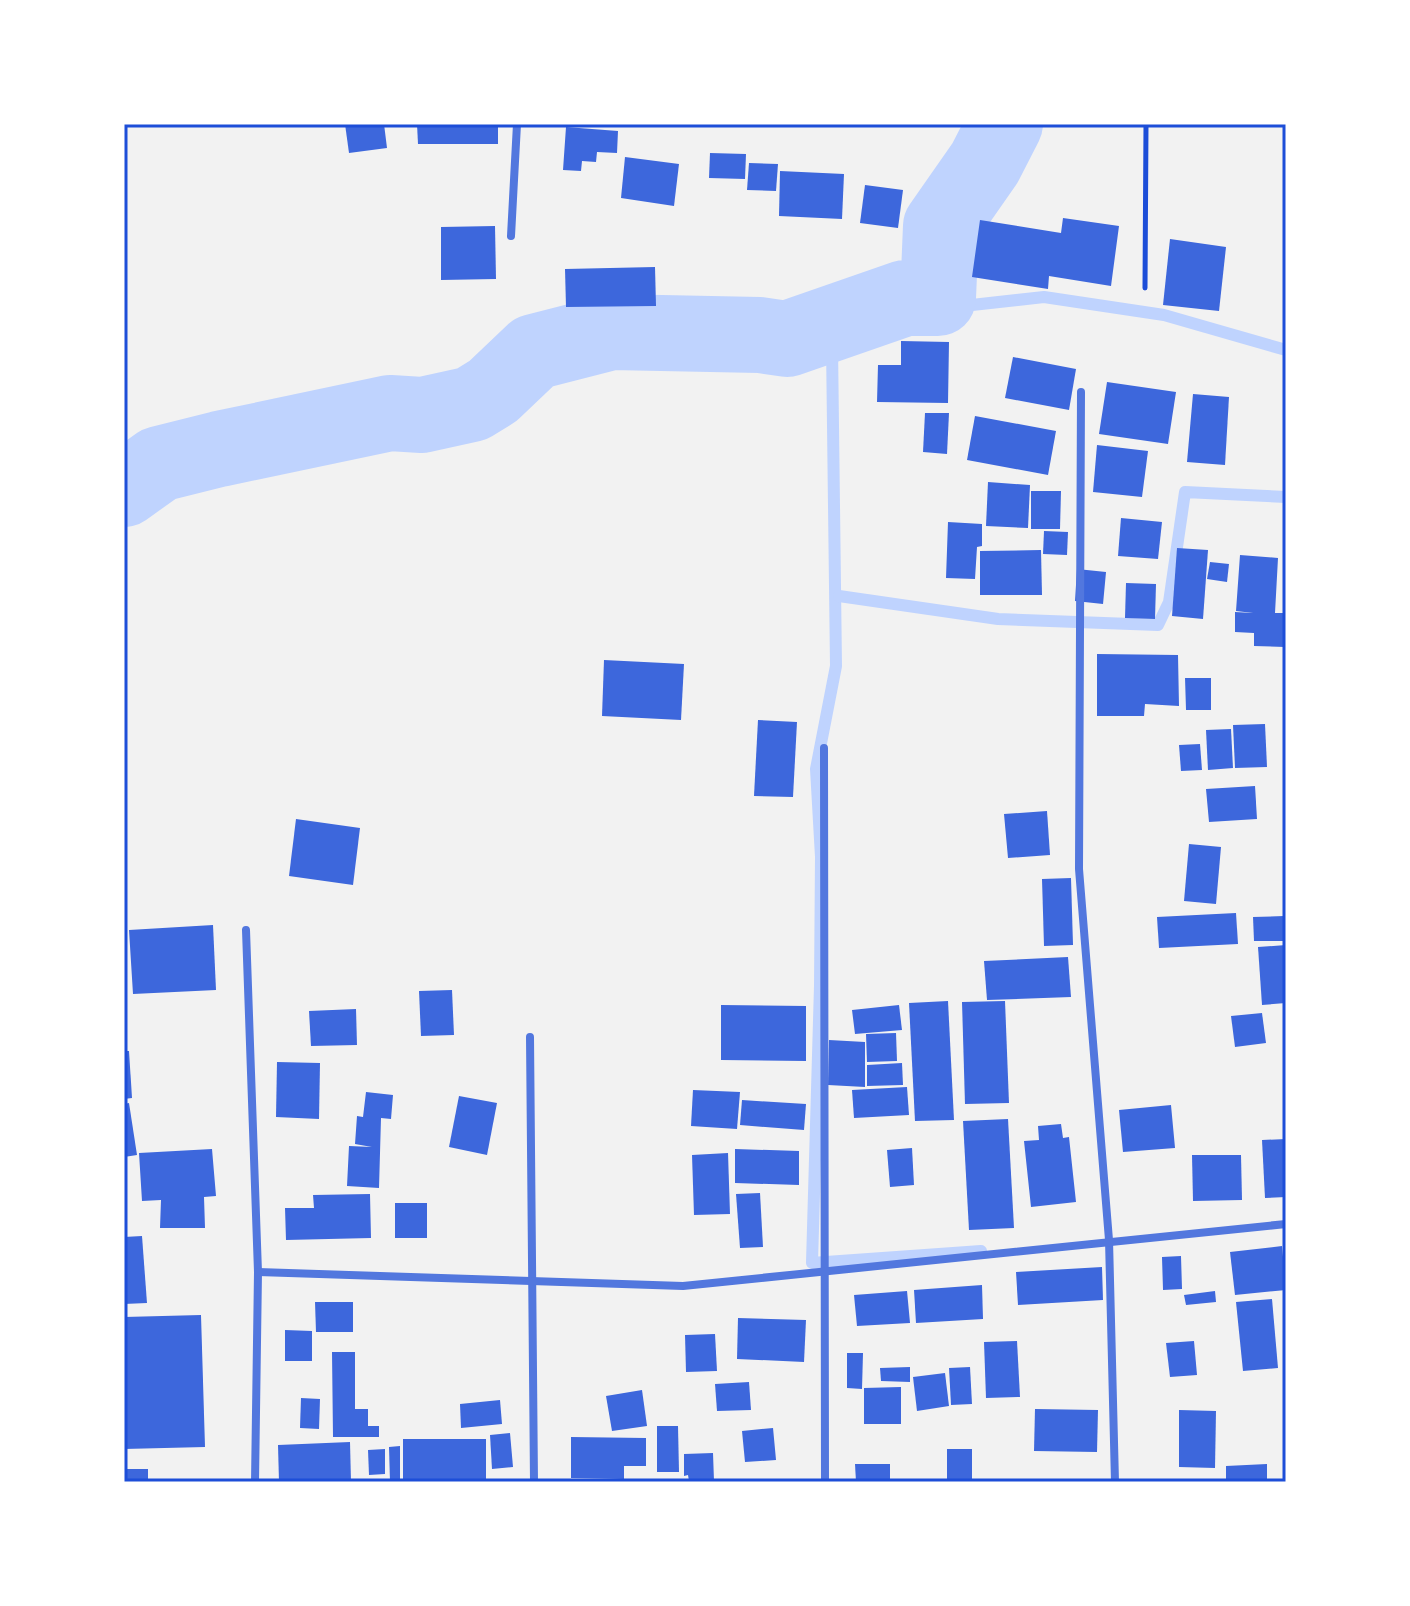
<svg xmlns="http://www.w3.org/2000/svg" width="1410" height="1606" font-family="Signika,sans-serif">
<style>
.lines{fill:none;stroke-linecap:round;stroke-linejoin:round}
.stream{stroke:#bfd3fe;stroke-width:12}
.river{stroke:#bfd3fe;stroke-width:76}
.building{fill:#3d67dc}
.path{stroke:#1d4ed8;stroke-width:5}
.minor{stroke:#5277de;stroke-width:8}
.neatline{fill:none;stroke:#1d4ed8;stroke-width:3}
</style>
<rect width="100%" height="100%" fill="#f2f2f2"/>
<g class="lines">
<g class="stream">
<polyline points="927,310 1044,297 1164,315 1286,350"/>
<polyline points="832,345 836,666 816,769 821,857 820,986 812,1263 981,1251"/>
<polyline points="839,596 998,619 1158,625 1169,602 1185,492 1286,497"/>
</g>
<polyline class="river" points="124,489 159,464 219,449 390,413 422,415 472,404 493,391 534,352 612,332 760,335 787,339 905,298 938,298 941,226 985,163 1005,124"/>
</g>
<g class="building">
<polygon points="345,124 384,124 387,148 349,153"/>
<polygon points="417,124 498,124 498,144 418,144"/>
<polygon points="566,127 618,131 617,153 597,152 596,162 582,161 581,171 563,170"/>
<polygon points="710,153 746,154 745,179 709,178"/>
<polygon points="625,157 679,164 674,206 621,198"/>
<polygon points="749,163 778,164 776,191 747,190"/>
<polygon points="780,171 844,174 842,219 779,216"/>
<polygon points="865,185 903,190 898,228 860,223"/>
<polygon points="1063,218 1119,226 1111,286 1049,276 1048,289 972,277 980,220 1061,233"/>
<polygon points="495,226 496,279 441,280 441,227"/>
<polygon points="1170,239 1226,247 1219,311 1163,305"/>
<polygon points="655,267 656,306 566,307 565,269"/>
<polygon points="901,341 949,342 948,403 877,402 878,365 901,365"/>
<polygon points="1013,357 1076,369 1069,410 1005,398"/>
<polygon points="1107,382 1176,392 1168,444 1099,434"/>
<polygon points="1193,394 1229,397 1225,465 1187,462"/>
<polygon points="925,413 949,413 947,454 923,452"/>
<polygon points="975,416 1056,431 1048,475 967,460"/>
<polygon points="1097,445 1148,451 1142,497 1093,492"/>
<polygon points="988,482 1030,485 1028,528 986,526"/>
<polygon points="1031,491 1061,491 1060,529 1031,529"/>
<polygon points="1121,518 1162,522 1158,559 1118,556"/>
<polygon points="948,522 982,524 982,546 977,547 975,579 946,578"/>
<polygon points="1044,531 1068,532 1067,555 1043,554"/>
<polygon points="1177,548 1208,550 1203,619 1172,616"/>
<polygon points="1041,550 1042,595 980,595 980,551"/>
<polygon points="1240,555 1278,558 1275,613 1285,613 1285,647 1254,646 1254,633 1235,632 1235,612 1253,613 1236,611"/>
<polygon points="1210,562 1229,564 1227,582 1207,579"/>
<polygon points="1077,569 1106,572 1103,604 1075,601"/>
<polygon points="1126,583 1156,584 1155,619 1125,618"/>
<polygon points="1097,654 1178,655 1179,706 1145,704 1144,716 1097,716"/>
<polygon points="604,660 684,664 681,720 602,716"/>
<polygon points="1185,678 1211,678 1211,710 1186,710"/>
<polygon points="758,720 797,722 793,797 754,796"/>
<polygon points="1265,724 1267,767 1235,768 1233,725"/>
<polygon points="1231,729 1233,768 1208,770 1206,730"/>
<polygon points="1200,744 1202,770 1181,771 1179,745"/>
<polygon points="1255,786 1257,819 1209,822 1206,789"/>
<polygon points="1047,811 1050,855 1008,858 1004,814"/>
<polygon points="296,819 360,828 353,885 289,876"/>
<polygon points="1189,844 1221,847 1216,904 1184,901"/>
<polygon points="1071,878 1073,945 1044,946 1042,879"/>
<polygon points="1236,913 1238,944 1159,948 1157,917"/>
<polygon points="1284,916 1285,941 1254,941 1253,917"/>
<rect x="124" y="917" width="3" height="63"/>
<polygon points="213,925 216,990 133,994 129,930"/>
<polygon points="1286,945 1286,1003 1262,1005 1258,947"/>
<polygon points="1068,957 1071,997 987,1000 984,961"/>
<polygon points="452,990 454,1035 421,1036 419,991"/>
<polygon points="948,1001 954,1120 915,1121 909,1003"/>
<polygon points="1005,1001 1009,1103 965,1104 962,1002"/>
<polygon points="721,1005 806,1006 806,1061 721,1060"/>
<polygon points="899,1005 902,1030 855,1034 852,1010"/>
<polygon points="356,1009 357,1045 311,1046 309,1011"/>
<polygon points="1262,1013 1266,1043 1235,1047 1231,1016"/>
<polygon points="896,1033 897,1061 867,1062 866,1034"/>
<polygon points="829,1040 865,1042 865,1087 828,1085"/>
<polygon points="124,1051 129,1051 132,1098 124,1099"/>
<polygon points="277,1062 320,1063 319,1119 276,1117"/>
<polygon points="902,1063 903,1085 867,1086 867,1065"/>
<polygon points="907,1087 909,1115 854,1118 852,1090"/>
<polygon points="693,1090 740,1092 737,1129 691,1126"/>
<polygon points="366,1092 393,1095 391,1119 381,1118 379,1188 347,1186 349,1146 372,1147 355,1144 357,1116 363,1117"/>
<polygon points="459,1096 497,1103 487,1155 449,1147"/>
<polygon points="742,1100 806,1104 804,1130 740,1125"/>
<polygon points="129,1103 137,1155 124,1157 124,1104"/>
<polygon points="1171,1105 1175,1148 1123,1152 1119,1110"/>
<polygon points="1008,1119 1014,1228 969,1230 963,1121"/>
<polygon points="1061,1124 1063,1138 1069,1137 1076,1202 1031,1207 1024,1141 1039,1140 1038,1126"/>
<polygon points="1286,1139 1286,1197 1265,1198 1262,1140"/>
<polygon points="912,1148 914,1185 890,1187 887,1150"/>
<polygon points="212,1149 216,1196 204,1197 205,1228 160,1228 161,1200 142,1201 139,1153"/>
<polygon points="735,1149 799,1151 799,1185 735,1183"/>
<polygon points="728,1153 730,1214 694,1215 692,1155"/>
<polygon points="1192,1155 1241,1155 1242,1200 1193,1201"/>
<polygon points="760,1193 763,1247 740,1248 736,1194"/>
<polygon points="370,1194 371,1238 286,1240 285,1208 314,1208 313,1195"/>
<rect x="395" y="1203" width="32" height="35"/>
<polygon points="142,1236 147,1303 124,1304 124,1237"/>
<polygon points="1282,1246 1286,1290 1235,1295 1230,1252"/>
<polygon points="1181,1256 1182,1289 1163,1290 1162,1257"/>
<polygon points="1102,1267 1103,1300 1018,1305 1016,1272"/>
<polygon points="982,1285 983,1319 916,1323 914,1290"/>
<polygon points="907,1291 910,1323 857,1326 854,1295"/>
<polygon points="1215,1291 1216,1302 1186,1305 1184,1295"/>
<polygon points="1272,1299 1278,1368 1243,1371 1236,1302"/>
<polygon points="315,1302 353,1302 353,1332 316,1332"/>
<polygon points="201,1315 205,1447 124,1449 124,1317"/>
<polygon points="738,1318 806,1320 804,1362 737,1359"/>
<polygon points="285,1330 312,1331 312,1361 285,1361"/>
<polygon points="715,1334 717,1371 686,1372 685,1335"/>
<polygon points="1017,1341 1020,1397 986,1398 984,1342"/>
<polygon points="1194,1341 1197,1375 1170,1377 1166,1343"/>
<polygon points="332,1352 355,1352 355,1409 368,1409 368,1426 379,1426 379,1437 333,1437"/>
<polygon points="847,1353 863,1353 862,1389 847,1388"/>
<polygon points="910,1367 910,1382 881,1381 880,1368"/>
<polygon points="970,1367 972,1404 951,1405 949,1368"/>
<polygon points="945,1373 949,1406 917,1411 913,1377"/>
<polygon points="749,1382 751,1410 717,1411 715,1384"/>
<polygon points="901,1387 901,1424 864,1424 864,1388"/>
<polygon points="642,1390 647,1426 612,1431 606,1396"/>
<polygon points="301,1398 320,1399 319,1429 300,1428"/>
<polygon points="500,1400 502,1424 461,1428 460,1404"/>
<polygon points="1035,1409 1098,1410 1097,1452 1034,1451"/>
<polygon points="1179,1410 1216,1411 1215,1468 1179,1467"/>
<polygon points="657,1426 678,1426 679,1472 657,1472"/>
<polygon points="773,1428 776,1460 745,1462 742,1431"/>
<polygon points="510,1433 513,1467 492,1469 490,1435"/>
<polygon points="571,1437 646,1438 646,1466 624,1466 624,1479 571,1478"/>
<rect x="403" y="1439" width="83" height="43"/>
<polygon points="350,1442 351,1482 279,1482 278,1445"/>
<polygon points="400,1446 400,1482 390,1482 389,1447"/>
<polygon points="385,1449 385,1474 369,1475 368,1450"/>
<rect x="947" y="1449" width="25" height="33"/>
<polygon points="713,1453 714,1481 689,1481 688,1475 684,1476 684,1454"/>
<polygon points="855,1464 890,1464 890,1482 856,1482"/>
<polygon points="1267,1464 1267,1482 1226,1482 1226,1466"/>
<rect x="124" y="1469" width="24" height="13"/>
</g>
<g class="lines">
<polyline class="path" points="1145,288 1146,124"/>
<g class="minor">
<polyline points="511,236 517,124"/>
<polyline points="1081,392 1079,869 1109,1240 1115,1482"/>
<polyline points="824,748 825,1482"/>
<polyline points="246,930 258,1272 255,1482"/>
<polyline points="530,1037 534,1482"/>
<polyline points="258,1272 683,1286 1286,1224"/>
</g>
</g>
<rect width="1410" height="1606" fill="none" stroke="#ffffff" stroke-width="252"/>
<rect x="126" y="126" width="1158" height="1354" class="neatline"/>
</svg>
